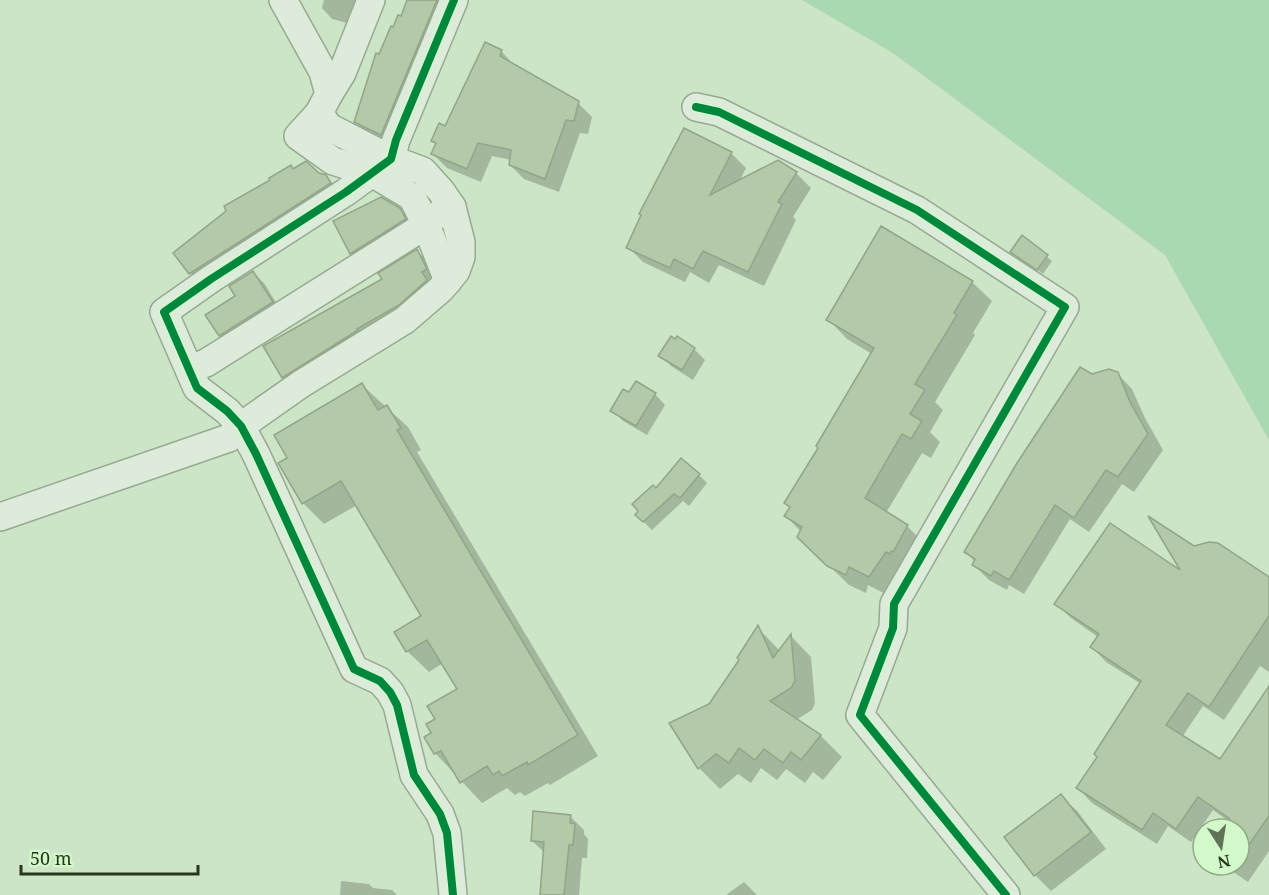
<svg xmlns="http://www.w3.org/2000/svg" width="1269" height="895" font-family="'Noto Serif',serif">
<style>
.green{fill:#aad9b0}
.shadow{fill:#0003}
.building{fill:#b3c9a8;stroke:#91a587;stroke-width:1.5}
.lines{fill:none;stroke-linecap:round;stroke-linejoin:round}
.street-casing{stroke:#97a991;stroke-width:30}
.street{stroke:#ddecda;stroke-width:27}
.cycleway-casing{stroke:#d3f9ca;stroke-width:11}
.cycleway{stroke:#00873e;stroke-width:8}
</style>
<rect width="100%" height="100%" fill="#cce5c7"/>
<polygon class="green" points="802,0 1269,0 1269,440 1165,255 893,53"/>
<g class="shadow">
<polygon points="324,0 369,0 358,26 332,19 322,8"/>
<polygon points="409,0 455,0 392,144 367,133 356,122 380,56 394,29 402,18"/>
<polygon points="486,44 502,52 515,66 578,103 592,117 588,134 580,133 559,192 524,179 510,165 511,160 492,156 481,182 447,168 433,154 437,144 433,141 446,128"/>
<polygon points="731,153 746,168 739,182 778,162 796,173 811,188 793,217 796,220 764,286 719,265 709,283 690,272 685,282 643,262 628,247"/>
<polygon points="318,174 325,176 336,187 201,284 190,273"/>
<polygon points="399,209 416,226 367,270 351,253"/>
<polygon points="1023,238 1052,261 1043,274 1012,252"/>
<polygon points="417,251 428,262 436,281 294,387 283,377 384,279"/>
<polygon points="253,272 264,283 283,314 231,346 220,335 207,315 237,296"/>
<polygon points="972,282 992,301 973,333 975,335 935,402 943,410 930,432 940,442 931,458 922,453 886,513 907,526 927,546 889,596 868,585 866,593 849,585 819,556 801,532 786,516 791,508 786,503 820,448 872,354 847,339 828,319"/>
<polygon points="694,349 705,360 693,380 671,366 660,355"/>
<polygon points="1117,373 1132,389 1145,418 1163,450 1134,492 1122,484 1089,532 1070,519 1024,594 1009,585 1007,590 989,580 974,565 975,562 966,552 1092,376"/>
<polygon points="362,385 408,427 421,450 417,452 598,756 550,785 548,783 525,796 520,792 515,795 507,788 482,803 435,753 426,738 433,734 437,720 459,689 443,663 429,672 407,651 423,616 357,505 324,524 303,503 289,458"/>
<polygon points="629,394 655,394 665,405 647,435 623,421 612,410"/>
<polygon points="699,475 707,483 689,506 683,501 652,530 637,515 656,490"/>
<polygon points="1193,547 1269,579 1269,672 1260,666 1224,720 1203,706 1182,737 1220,761 1269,688 1269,851 1248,882 1223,865 1239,865 1239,829 1225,829 1230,822 1213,810 1191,842 1168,826 1157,844 1092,803 1078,788 1099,758 1141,684 1106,662 1092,647 1098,637 1071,618 1056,604 1184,574"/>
<polygon points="758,628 780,651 791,636 811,657 815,703 812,710 796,720 821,736 842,757 823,780 813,772 805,783 786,769 777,780 761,768 751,783 738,774 720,789 699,768 671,724 710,705 741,660"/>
<polygon points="1061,796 1078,812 1106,849 1051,891 1035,875"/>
<polygon points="570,816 584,830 584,834 588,839 587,858 582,858 579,895 542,895 545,853 532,841"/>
<polygon points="341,881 369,884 373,888 392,890 397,895 340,895"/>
<polygon points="744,882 757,895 726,895"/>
</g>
<g class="building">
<polygon points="407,0 437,0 381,135 354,122 376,53 379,54 391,26 393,27 398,15 401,16"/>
<polygon points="485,42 502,50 500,56 579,101 574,121 566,120 545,179 509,165 511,150 478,143 467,169 431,154 436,143 431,141 439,123 445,126"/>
<polygon points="684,128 732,152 710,195 778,160 797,172 778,202 782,204 748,272 703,251 693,269 674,259 670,268 626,248 641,215 639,214"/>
<polygon points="306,161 319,173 326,175 331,183 189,274 173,253 226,211 224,206 270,180 269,178 291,165 293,169"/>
<polygon points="381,197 400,208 406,219 350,254 333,221"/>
<polygon points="881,226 973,281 954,313 957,315 915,384 925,390 910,414 922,421 911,439 902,434 865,498 908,525 893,552 891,551 890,554 886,552 869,577 849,567 846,575 827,566 797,537 802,527 784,516 790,507 784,503 818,448 816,446 874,348 826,320"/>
<polygon points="1022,235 1048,255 1037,270 1010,252"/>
<polygon points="417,249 427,269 422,272 427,280 399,305 357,329 358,330 282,378 263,346 382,279 378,273"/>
<polygon points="253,271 273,302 219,336 205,315 235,296 229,286"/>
<polygon points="671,336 675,339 677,336 695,348 682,370 658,356"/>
<polygon points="1080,367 1092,374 1109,369 1118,372 1130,402 1148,434 1118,477 1106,470 1074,518 1055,505 1009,580 994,571 991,576 972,565 975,559 964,552 1017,463"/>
<polygon points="636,381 656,393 636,426 610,411 623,389 629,392"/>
<polygon points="362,383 378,410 387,405 401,428 397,430 578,735 528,765 527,762 502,776 499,771 493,775 487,766 460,783 441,751 434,754 424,737 431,733 426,724 435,719 427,706 457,689 427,640 406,652 394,632 421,616 341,481 302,504 278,463 287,458 274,435"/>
<polygon points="681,458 700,474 680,498 674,494 643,522 635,515 638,511 632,504 653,485 656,488"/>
<polygon points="1148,516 1194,546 1209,542 1218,543 1269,577 1269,616 1209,707 1188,693 1166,725 1220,759 1269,686 1269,816 1239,859 1239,829 1223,829 1230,819 1198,797 1176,829 1153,813 1142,830 1076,788 1097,757 1094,754 1141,681 1090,647 1099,634 1054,604 1110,523 1180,570"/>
<polygon points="758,625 773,658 791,634 795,681 791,688 770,701 821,735 801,760 791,752 783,763 764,749 755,760 739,748 729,763 716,754 698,769 669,723 709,704 739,660 737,658"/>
<polygon points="1061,794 1091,832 1034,876 1004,837"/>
<polygon points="533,811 571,815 570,823 575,824 573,845 569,845 564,895 540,895 544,842 531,841"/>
</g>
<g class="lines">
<g class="street-casing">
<g id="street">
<polyline points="329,94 342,73 371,0"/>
<polyline points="696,107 719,112 917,210 1065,307 894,604 893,628 860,715 1006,895"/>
<polyline points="319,113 298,136 333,161 372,173 412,197 425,222 448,281"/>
<polyline points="189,369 206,363 418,230 425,222 452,207"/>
<polyline points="0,517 229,438 241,426 301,384 405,320 441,289 456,271 461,257 461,242 452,207 441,191 423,171 391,159 329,127 319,113 329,94 323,72 283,0"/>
<polyline points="453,895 447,833 440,814 414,775 397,705 390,692 380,681 354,669 256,454 241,426 227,411 197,388 164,312 211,279 346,192 391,159 396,140 454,0"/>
</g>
</g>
<use href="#street" class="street"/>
<g class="cycleway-casing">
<g id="cycleway">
<polyline points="696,107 719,112 917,210 1065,307 894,604 893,628 860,715 1006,895"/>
<polyline points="453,895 447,833 440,814 414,775 397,705 390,692 380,681 354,669 256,454 241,426 227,411 197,388 164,312 211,279 346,192 391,159 396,140 454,0"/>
</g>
</g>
<use href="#cycleway" class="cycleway"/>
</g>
<g transform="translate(1221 847) rotate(168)"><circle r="28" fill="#d3f9ca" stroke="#8eac84" stroke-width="1.5"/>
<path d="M0-4.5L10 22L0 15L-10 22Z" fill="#607557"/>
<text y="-9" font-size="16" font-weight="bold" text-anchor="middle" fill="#26381a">N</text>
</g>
<path d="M21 865v9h177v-9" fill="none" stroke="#26381a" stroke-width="3"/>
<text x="30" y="865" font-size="18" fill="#26381a" stroke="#d3f9ca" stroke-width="4.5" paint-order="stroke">50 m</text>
</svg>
